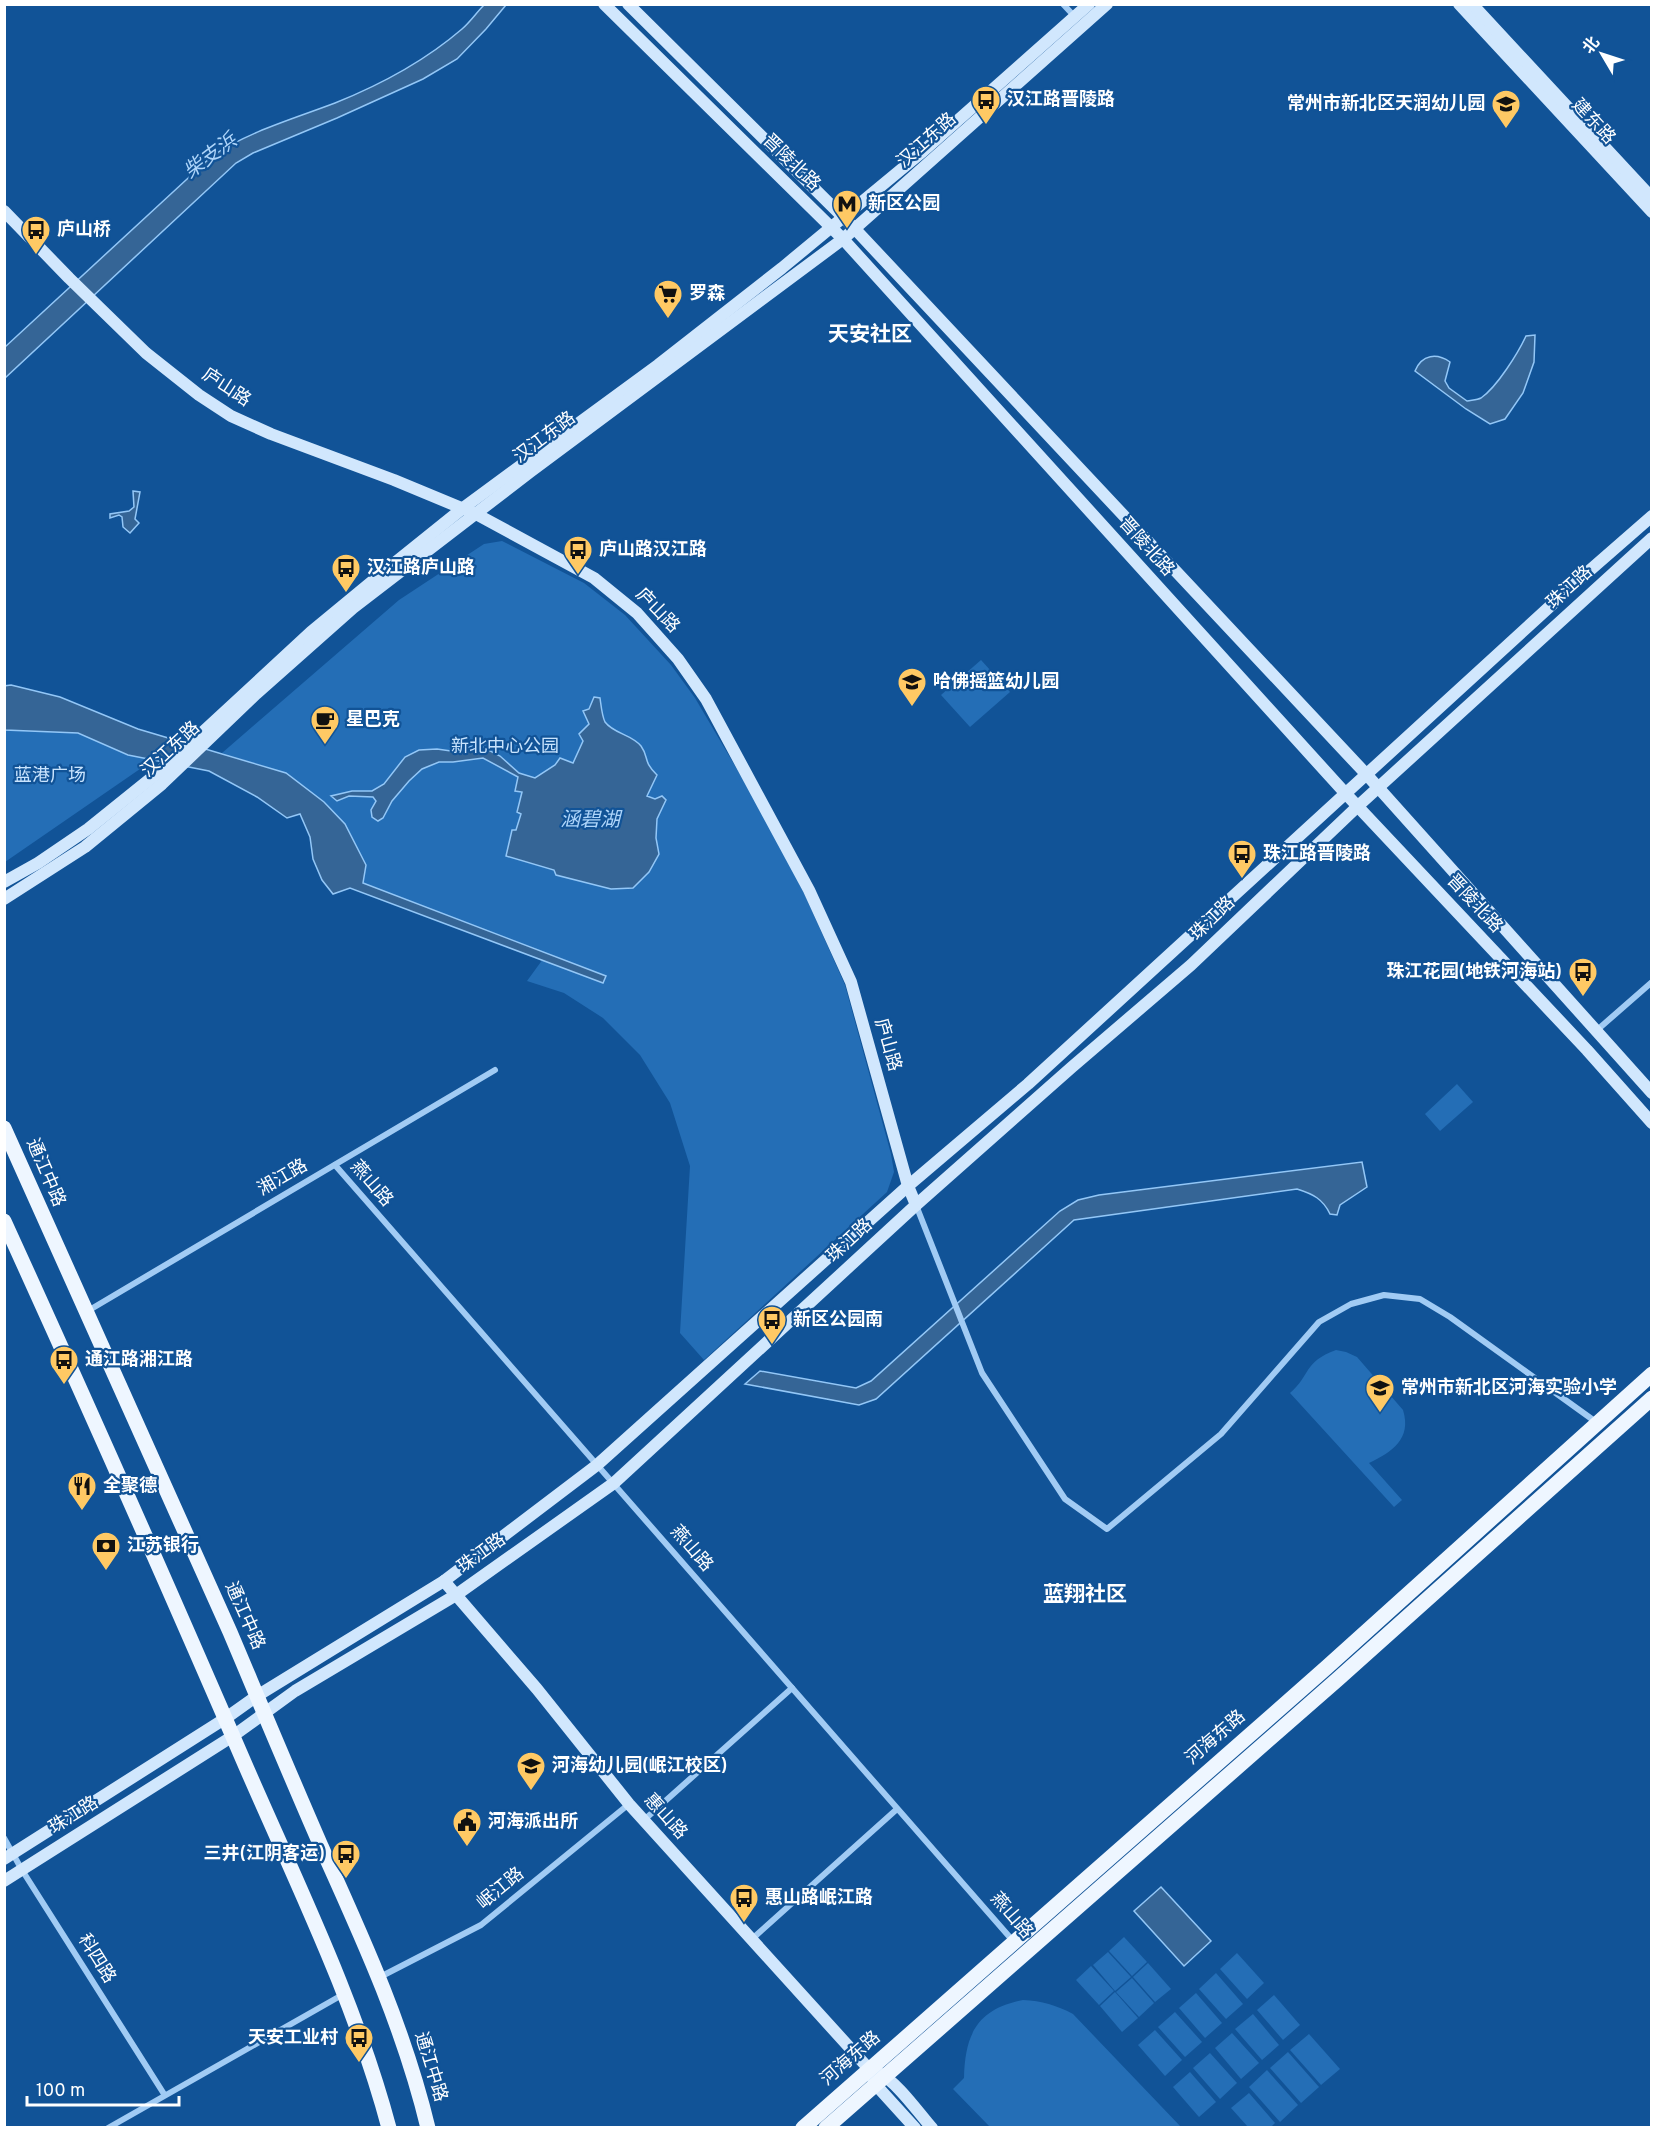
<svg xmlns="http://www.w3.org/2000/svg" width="1656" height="2132" font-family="Overpass,'Noto Sans SC',sans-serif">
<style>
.green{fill:#246eb6}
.water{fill:#356596;stroke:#93c7f7;stroke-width:1.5}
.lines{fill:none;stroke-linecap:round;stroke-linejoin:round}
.street{stroke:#a1cbf4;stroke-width:6}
.secondary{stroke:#d1e7fd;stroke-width:12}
.primary{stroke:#eef6ff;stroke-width:15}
.labels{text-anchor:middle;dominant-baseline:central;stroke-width:4.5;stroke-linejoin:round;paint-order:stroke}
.poi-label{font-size:18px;font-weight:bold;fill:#fff;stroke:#115397;text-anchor:start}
.street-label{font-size:18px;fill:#fff;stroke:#115397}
.park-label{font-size:18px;fill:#c9e4fe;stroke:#115397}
.water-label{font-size:20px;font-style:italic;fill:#aed5fa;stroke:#115397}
.quarter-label{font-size:21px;font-weight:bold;fill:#fff;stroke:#115397}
</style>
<rect width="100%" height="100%" fill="#115397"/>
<g class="green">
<polygon points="502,541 584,583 625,615 671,665 695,698 764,815 804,893 845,985 891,1154 894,1172 887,1192 704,1360 680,1333 690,1166 670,1103 640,1055 603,1018 564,993 527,981 543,959 603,982 606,976 362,883 286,773 222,753 399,600 484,544"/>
<polygon points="981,660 1010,692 970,727 941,695"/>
<polygon points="5,730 78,733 128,755 153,760 5,862"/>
<polygon points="1457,1084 1473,1102 1440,1131 1425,1114"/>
<path d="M1336,1350L1346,1352L1357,1357L1403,1410C1412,1439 1392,1452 1369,1463L1402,1500L1394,1507L1290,1393C1311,1375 1303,1362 1336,1350Z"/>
<polygon points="1124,1937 1147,1962 1132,1976 1109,1951"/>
<polygon points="1108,1952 1131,1977 1115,1991 1093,1965"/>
<polygon points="1237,1953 1264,1983 1247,1999 1220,1969"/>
<polygon points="1148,1963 1171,1989 1155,2002 1133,1977"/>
<polygon points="1091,1966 1114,1991 1099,2005 1076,1980"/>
<polygon points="1216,1973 1243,2004 1226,2019 1199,1989"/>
<polygon points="1132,1978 1154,2003 1139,2017 1116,1992"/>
<polygon points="1115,1992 1138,2018 1122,2032 1100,2006"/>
<polygon points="1196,1993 1222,2023 1205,2038 1179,2008"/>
<polygon points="1274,1995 1300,2025 1283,2040 1257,2010"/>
<path d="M1023,2000C1042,2001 1056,2005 1073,2014L1181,2127H990L953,2089L964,2078C965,2033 978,2009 1023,2000Z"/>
<polygon points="1175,2012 1202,2042 1185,2057 1158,2027"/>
<polygon points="1253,2014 1279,2045 1262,2060 1235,2029"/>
<polygon points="1155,2030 1182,2060 1165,2076 1138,2045"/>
<polygon points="1232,2033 1259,2063 1241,2079 1215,2048"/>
<polygon points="1309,2034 1340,2069 1321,2085 1290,2050"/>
<polygon points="1288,2052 1319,2087 1301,2103 1270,2068"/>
<polygon points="1210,2053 1237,2083 1220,2099 1193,2068"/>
<polygon points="1267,2070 1298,2105 1280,2122 1249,2087"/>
<polygon points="1190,2072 1216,2102 1199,2117 1173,2087"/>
<polygon points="1249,2093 1275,2123 1271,2127 1248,2127 1231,2108"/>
</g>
<g class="water">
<path d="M484,5H506L486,29L457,59L423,79L337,118L253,153L236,163L5,378V347L212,156C250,131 293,119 335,103C380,85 426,60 462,29C470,22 477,12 484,5Z"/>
<path d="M1535,335L1534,362L1523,393L1505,419L1490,424L1466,409L1415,371C1422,354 1437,353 1450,362L1445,381L1449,388L1467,401C1471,400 1477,400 1481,398C1497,387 1518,353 1526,336Z"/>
<polygon points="133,491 140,492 135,519 139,523 130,533 123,527 122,517 119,515 110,518 110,514 129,511 134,507"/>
<polygon points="11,685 60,697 138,729 286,773 324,802 345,824 366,865 363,883 606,976 603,983 350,888 333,894 322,880 313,859 310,837 300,814 287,818 257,797 209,771 128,755 78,733 5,730 4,686"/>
<path d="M594,697L600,698C601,705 602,716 605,722C614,734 631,734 641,746C649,757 643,762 657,775L647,796L655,799L662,796L666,800L657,819L656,838L659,854L649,872L633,888L611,889L556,875L554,870L506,856L512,830H516L521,814L517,812L522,792L515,791L518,777L483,758L453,762H439L422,769L409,781L392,801L383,818L378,821L372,817L371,810L376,801L373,797L349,796L337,801L331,796L352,791H372L384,784L405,757L419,750L437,749L458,752L477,744L500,756L519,773L535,778L555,765L560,758L573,763L583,741L579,734L589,724L583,711L589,709Z"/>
<path d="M1362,1162L1367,1187L1340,1205L1337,1215L1330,1214C1323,1199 1313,1194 1297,1189L1074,1220L876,1399L859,1405L745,1384L760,1371L856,1388L871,1381L1060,1211L1078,1200L1099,1195Z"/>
<polygon points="1161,1887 1211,1941 1184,1966 1134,1911"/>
</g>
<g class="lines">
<g class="street">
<polyline points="1063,4 1075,17"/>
<polyline points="1596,1031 1652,982"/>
<polyline points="335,1165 1014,1942"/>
<polyline points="916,1205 982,1373 1065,1499 1107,1529 1221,1434 1319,1322 1351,1304 1384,1295 1420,1299 1450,1317 1596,1422"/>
<polyline points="86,1312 495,1070"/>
<polyline points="644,1820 792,1688"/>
<polyline points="4,1838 22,1870 164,2094"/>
<polyline points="752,1939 897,1809"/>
<polyline points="380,1977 481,1925 629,1804"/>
<polyline points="108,2128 342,1995"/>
</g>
<g class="secondary">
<polyline points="604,4 843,239 1346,794 1587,1050 1652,1123"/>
<polyline points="628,4 855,229 1367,775 1652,1093"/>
<polyline points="1459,4 1652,212"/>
<polyline points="1472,4 1652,198"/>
<polyline points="4,211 69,278 146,353 199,395 231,416 271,434 394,480 476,514 594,578 637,613 678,659 706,699 809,890 851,982 908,1186 916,1205"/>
<polyline points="4,882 38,863 88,829 165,767 311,632 391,566 463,508 658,365 782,268 921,153 1089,4"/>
<polyline points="4,899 85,847 162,784 256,694 353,608 530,472 843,239 1107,4"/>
<polyline points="444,1581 537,1689 629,1804 869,2069 875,2084 915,2128"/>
<polyline points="4,1859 226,1718 257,1696 444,1581 597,1465 908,1186 1028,1084 1581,578 1652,516"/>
<polyline points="4,1881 233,1736 295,1691 456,1595 614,1483 916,1205 1072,1067 1191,965 1358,806 1652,538"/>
<path d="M879,2073C897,2082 918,2112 932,2128"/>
</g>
<g class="primary">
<path d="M4,1128L230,1632C260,1703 290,1775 321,1846C363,1939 404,2028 428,2128"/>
<path d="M4,1221C87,1403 168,1586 247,1769C298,1886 356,2004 389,2128"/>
<polyline points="803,2128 1327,1667 1652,1374"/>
<polyline points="826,2128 1338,1679 1652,1398"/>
</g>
</g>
<defs>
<g id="bus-pin" transform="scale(1.5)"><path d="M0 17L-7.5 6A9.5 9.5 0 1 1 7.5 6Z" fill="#ffc964" stroke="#115397"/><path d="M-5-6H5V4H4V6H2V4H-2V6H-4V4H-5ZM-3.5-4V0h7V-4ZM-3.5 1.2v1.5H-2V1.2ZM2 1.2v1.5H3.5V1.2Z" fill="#111"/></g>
<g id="school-pin" transform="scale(1.5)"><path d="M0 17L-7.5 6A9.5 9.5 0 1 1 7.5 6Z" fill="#ffc964" stroke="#115397"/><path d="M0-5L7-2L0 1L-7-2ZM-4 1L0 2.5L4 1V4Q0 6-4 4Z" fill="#111"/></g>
<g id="metro-pin" transform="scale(1.5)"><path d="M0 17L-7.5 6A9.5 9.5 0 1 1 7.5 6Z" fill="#ffc964" stroke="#115397"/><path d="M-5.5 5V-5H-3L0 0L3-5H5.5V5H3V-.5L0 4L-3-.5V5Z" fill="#111"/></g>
<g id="supermarket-pin" transform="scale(1.5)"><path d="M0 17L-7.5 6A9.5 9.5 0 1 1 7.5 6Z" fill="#ffc964" stroke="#115397"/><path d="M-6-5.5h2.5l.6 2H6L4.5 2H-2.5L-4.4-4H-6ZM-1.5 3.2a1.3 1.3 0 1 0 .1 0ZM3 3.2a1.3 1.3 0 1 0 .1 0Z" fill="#111"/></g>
<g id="cafe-pin" transform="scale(1.5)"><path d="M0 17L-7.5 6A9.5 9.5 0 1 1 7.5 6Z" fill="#ffc964" stroke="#115397"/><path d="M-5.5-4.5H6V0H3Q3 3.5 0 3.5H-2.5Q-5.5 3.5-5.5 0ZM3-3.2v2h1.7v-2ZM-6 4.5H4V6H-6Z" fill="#111"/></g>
<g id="restaurant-pin" transform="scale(1.5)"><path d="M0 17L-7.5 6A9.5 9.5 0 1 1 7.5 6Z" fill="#ffc964" stroke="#115397"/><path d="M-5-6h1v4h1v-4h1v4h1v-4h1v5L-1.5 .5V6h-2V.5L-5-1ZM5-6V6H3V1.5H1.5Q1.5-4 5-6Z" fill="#111"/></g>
<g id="bank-pin" transform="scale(1.5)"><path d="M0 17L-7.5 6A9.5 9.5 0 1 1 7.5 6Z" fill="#ffc964" stroke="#115397"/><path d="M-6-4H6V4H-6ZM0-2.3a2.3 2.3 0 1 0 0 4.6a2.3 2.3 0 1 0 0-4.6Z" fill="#111"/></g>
<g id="civic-pin" transform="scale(1.5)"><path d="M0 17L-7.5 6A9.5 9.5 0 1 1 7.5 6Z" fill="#ffc964" stroke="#115397"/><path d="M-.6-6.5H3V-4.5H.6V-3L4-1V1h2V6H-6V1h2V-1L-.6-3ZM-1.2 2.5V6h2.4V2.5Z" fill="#111"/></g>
</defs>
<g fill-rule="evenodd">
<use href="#bus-pin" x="986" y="100"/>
<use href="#school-pin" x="1506" y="104"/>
<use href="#metro-pin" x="847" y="204"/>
<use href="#bus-pin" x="36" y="230"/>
<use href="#supermarket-pin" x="668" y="294"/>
<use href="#bus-pin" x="578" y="550"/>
<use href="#bus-pin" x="346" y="568"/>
<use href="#school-pin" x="912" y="682"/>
<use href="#cafe-pin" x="325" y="720"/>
<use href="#bus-pin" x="1242" y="854"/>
<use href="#bus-pin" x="1583" y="972"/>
<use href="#bus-pin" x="772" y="1320"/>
<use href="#bus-pin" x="64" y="1360"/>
<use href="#school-pin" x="1380" y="1388"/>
<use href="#restaurant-pin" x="82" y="1486"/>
<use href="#bank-pin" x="106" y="1546"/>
<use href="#school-pin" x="531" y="1766"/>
<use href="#civic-pin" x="467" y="1822"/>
<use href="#bus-pin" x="346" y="1854"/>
<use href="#bus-pin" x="744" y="1898"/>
<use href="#bus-pin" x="359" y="2038"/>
</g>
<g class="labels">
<g class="poi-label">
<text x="1007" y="100">汉江路晋陵路</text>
<text x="1485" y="104" text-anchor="end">常州市新北区天润幼儿园</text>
<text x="868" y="204">新区公园</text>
<text x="57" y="230">庐山桥</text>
<text x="689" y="294">罗森</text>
<text x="599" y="550">庐山路汉江路</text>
<text x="367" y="568">汉江路庐山路</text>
<text x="933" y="682">哈佛摇篮幼儿园</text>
<text x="346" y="720">星巴克</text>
<text x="1263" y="854">珠江路晋陵路</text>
<text x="1562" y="972" text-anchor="end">珠江花园(地铁河海站)</text>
<text x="793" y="1320">新区公园南</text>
<text x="85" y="1360">通江路湘江路</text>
<text x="1401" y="1388">常州市新北区河海实验小学</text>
<text x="103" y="1486">全聚德</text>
<text x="127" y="1546">江苏银行</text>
<text x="552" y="1766">河海幼儿园(岷江校区)</text>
<text x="488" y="1822">河海派出所</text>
<text x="325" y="1854" text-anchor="end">三井(江阴客运)</text>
<text x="765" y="1898">惠山路岷江路</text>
<text x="338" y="2038" text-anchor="end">天安工业村</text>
</g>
<g class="street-label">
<text transform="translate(1593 122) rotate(47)">建东路</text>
<text transform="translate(927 141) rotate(-42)">汉江东路</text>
<text transform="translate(791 163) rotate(44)">晋陵北路</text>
<text transform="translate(226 388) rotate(33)">庐山路</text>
<text transform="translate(545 438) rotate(-37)">汉江东路</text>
<text transform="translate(1146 547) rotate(48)">晋陵北路</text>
<text transform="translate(1570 588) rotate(-42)">珠江路</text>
<text transform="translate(657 611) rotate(46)">庐山路</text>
<text transform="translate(171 750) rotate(-43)">汉江东路</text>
<text transform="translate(1474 904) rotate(47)">晋陵北路</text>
<text transform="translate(1213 919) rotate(-44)">珠江路</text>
<text transform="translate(887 1045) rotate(74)">庐山路</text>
<text transform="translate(45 1173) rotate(67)">通江中路</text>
<text transform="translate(283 1178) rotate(-30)">湘江路</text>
<text transform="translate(371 1184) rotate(49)">燕山路</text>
<text transform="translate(850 1241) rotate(-43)">珠江路</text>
<text transform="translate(691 1549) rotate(49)">燕山路</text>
<text transform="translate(482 1554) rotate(-36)">珠江路</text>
<text transform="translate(244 1616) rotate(66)">通江中路</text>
<text transform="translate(1216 1738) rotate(-41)">河海东路</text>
<text transform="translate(74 1816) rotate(-32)">珠江路</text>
<text transform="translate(665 1817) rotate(48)">惠山路</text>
<text transform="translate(501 1889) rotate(-39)">岷江路</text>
<text transform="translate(1011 1916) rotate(49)">燕山路</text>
<text transform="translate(96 1959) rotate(58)">科四路</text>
<text transform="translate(851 2059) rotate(-41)">河海东路</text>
<text transform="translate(430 2067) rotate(73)">通江中路</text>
</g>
<g class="park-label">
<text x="505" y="747">新北中心公园</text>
<text x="50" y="776">蓝港广场</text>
</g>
<g class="water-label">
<text transform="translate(211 157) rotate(-37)">柴支浜</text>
<text x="590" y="821">涵碧湖</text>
</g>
<g class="quarter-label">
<text x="870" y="335">天安社区</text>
<text x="1085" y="1595">蓝翔社区</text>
</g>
</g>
<rect width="1656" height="2132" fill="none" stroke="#ffffff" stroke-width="12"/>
<g transform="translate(1602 54) rotate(309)" stroke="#115397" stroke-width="4.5" paint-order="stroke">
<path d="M0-4.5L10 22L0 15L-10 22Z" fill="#ffffff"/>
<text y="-9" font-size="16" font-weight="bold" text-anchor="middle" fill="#ffffff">北</text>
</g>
<path d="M27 2096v9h152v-9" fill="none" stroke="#ffffff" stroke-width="3"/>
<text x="36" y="2096" font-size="18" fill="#ffffff" stroke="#115397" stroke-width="4.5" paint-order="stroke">100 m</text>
</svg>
